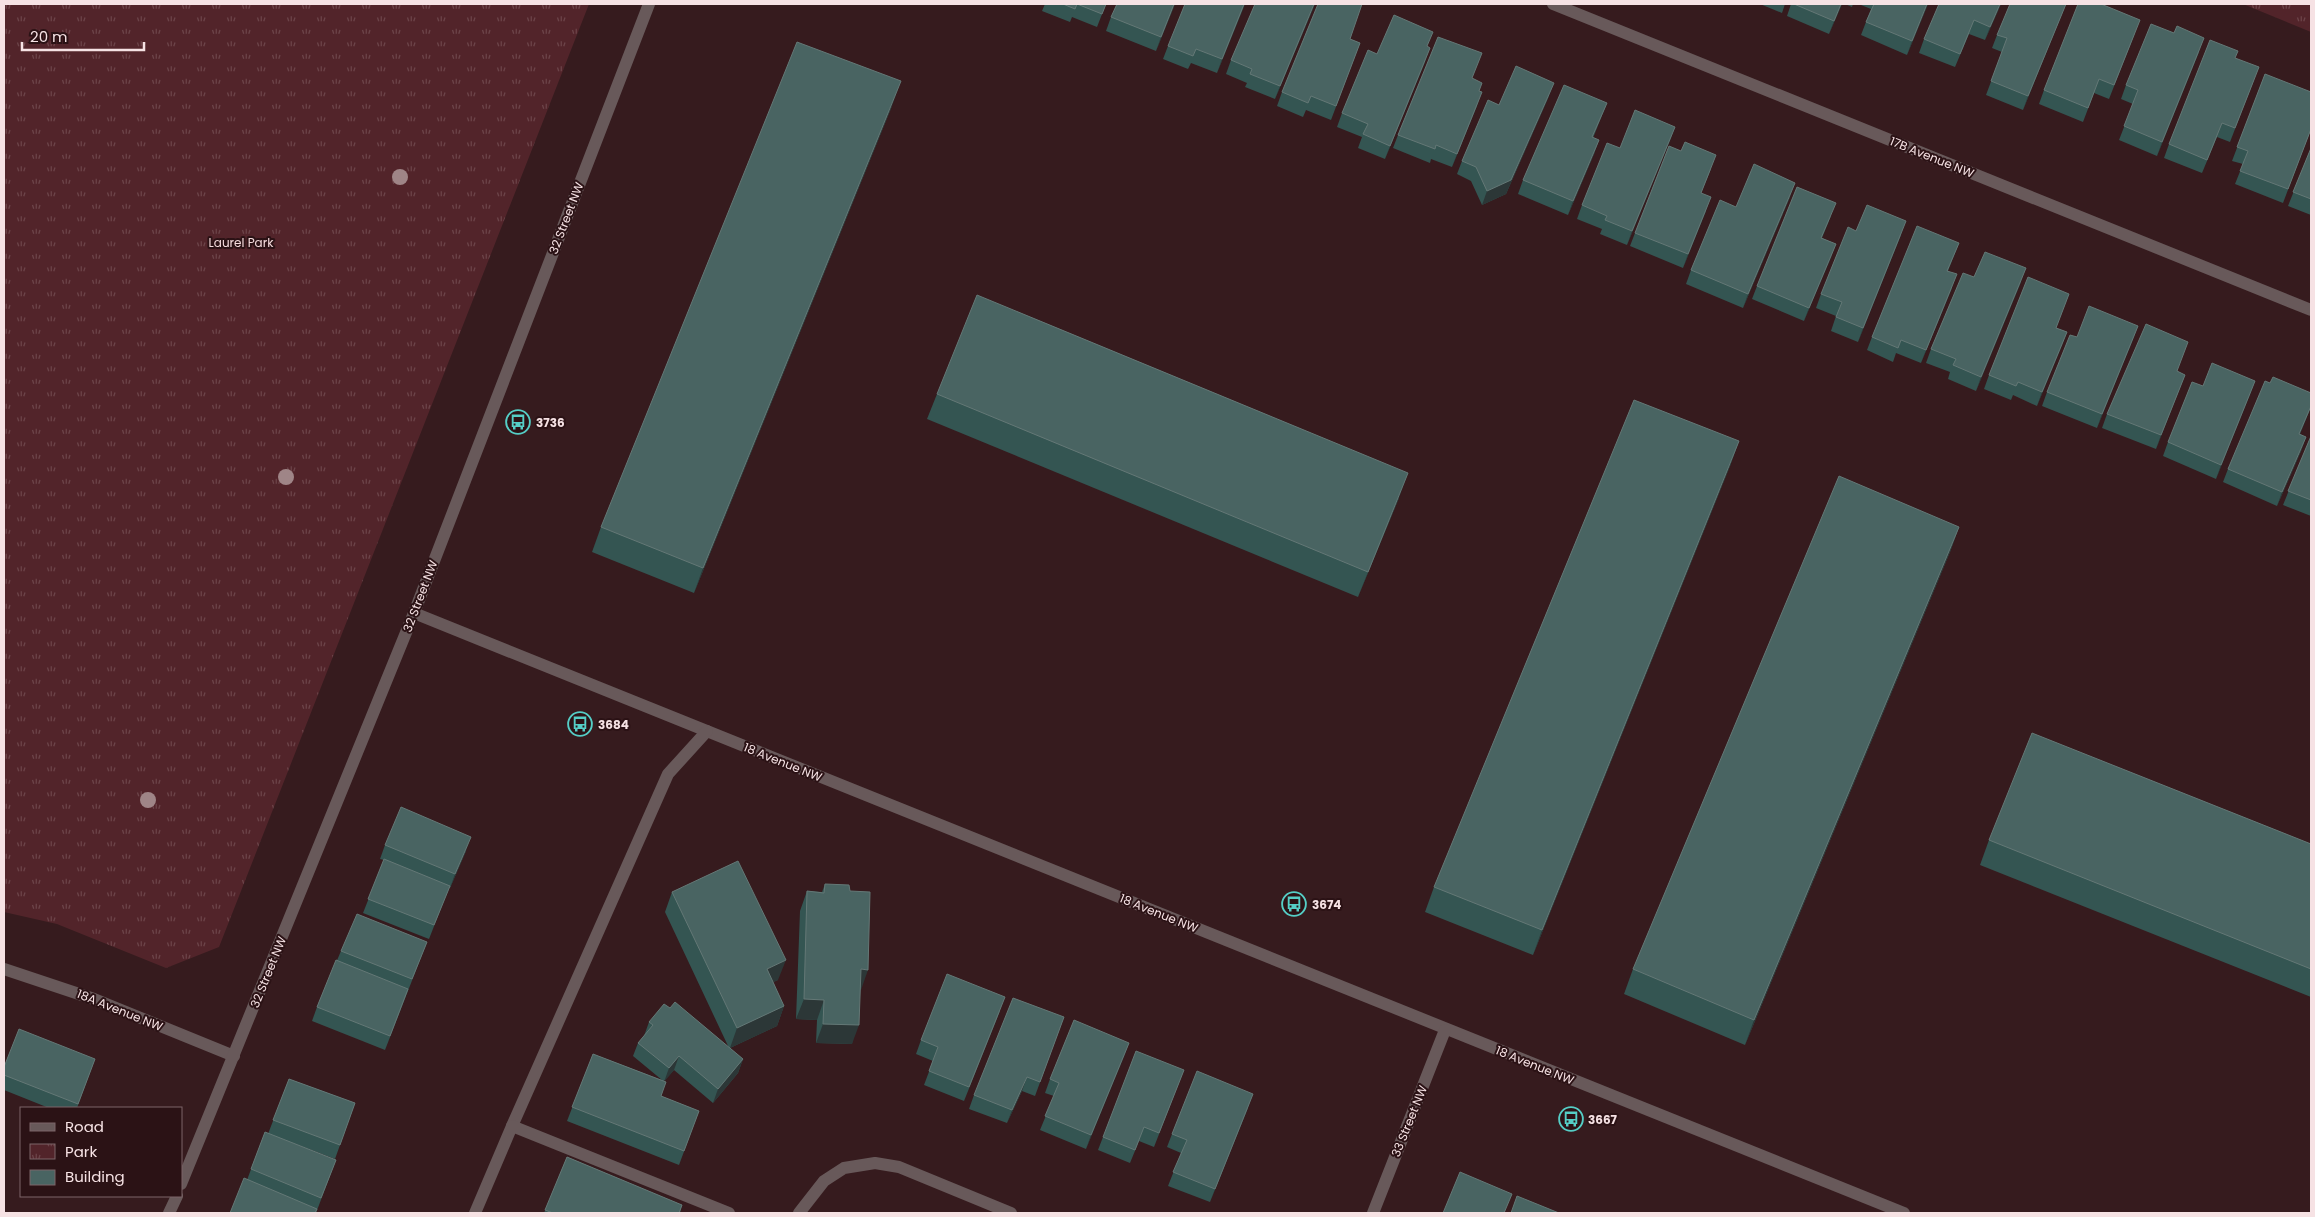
<svg xmlns="http://www.w3.org/2000/svg" width="2315" height="1217" font-family="Poppins,sans-serif">
<style>
.park{fill:url(#park-tufts)}
.lines{fill:none;stroke-linecap:round;stroke-linejoin:round}
.minor{stroke:#68595a;stroke-width:12}
.tree{fill:#9f8587}
.wall{fill:#345552}
.shaded-wall{fill:#2c3737}
.building{fill:#496462;stroke:#647876}
.labels{text-anchor:middle;dominant-baseline:central;stroke-width:4;stroke-linejoin:round;paint-order:stroke}
.street-label{font-size:12px;fill:#f6e2e4;stroke:#2b1215}
.park-label{font-size:12px;fill:#f5dbdd;stroke:#2b1215}
.poi-label{font-size:12px;font-weight:bold;fill:#f6e2e4;stroke:#2b1215;text-anchor:start}
</style>
<defs>
<pattern id="park-tufts" width="24" height="20" patternUnits="userSpaceOnUse" patternTransform="scale(1.25)"><rect width="24" height="20" fill="#52242a"/><path d="M3 7l-1-3M5 7V3M7 7l1-3M15 17l-1-3M17 17v-4M19 17l1-3" fill="none" stroke="#6c4449"/></pattern>
</defs>
<rect width="100%" height="100%" fill="#361b1e"/>
<g class="park">
<polygon points="4,4 589,4 219,947 166,968 57,924 4,912"/>
<polygon points="2243,4 2311,4 2311,32"/>
</g>
<g class="lines">
<g class="minor">
<polyline points="1553,4 2311,310"/>
<polyline points="414,613 1904,1213"/>
<polyline points="4,969 94,999 234,1056"/>
<polyline points="512,1126 668,774 707,731"/>
<polyline points="181,1184 414,613 649,4"/>
<polyline points="169,1213 177,1196"/>
<polyline points="475,1213 512,1126 729,1213"/>
<polyline points="799,1213 824,1181 844,1168 875,1163 899,1167 1011,1213"/>
<polyline points="1373,1213 1445,1030"/>
</g>
</g>
<g class="tree">
<circle cx="400" cy="177" r="8"/>
<circle cx="286" cy="477" r="8"/>
<circle cx="148" cy="800" r="8"/>
</g>
<g class="wall">
<polygon points="1045,4 1106,4 1097,27 1072,17 1070,22 1042,11"/>
<polygon points="1175,4 1156,51 1106,31 1111,17"/>
<polygon points="1245,4 1217,73 1191,63 1188,69 1163,59 1168,46"/>
<polygon points="1315,4 1275,99 1245,87 1247,83 1226,74 1231,60"/>
<polygon points="1760,4 1785,4 1782,13"/>
<polygon points="1791,4 1842,4 1829,34 1787,16"/>
<polygon points="1845,4 1853,4 1852,7"/>
<polygon points="1861,4 1928,4 1907,55 1861,35 1871,9 1861,5"/>
<polygon points="2001,4 1985,40 1969,34 1955,67 1919,53 1924,39"/>
<polygon points="2066,4 2023,110 1986,95 2002,52 1992,48 1997,35"/>
<polygon points="2135,33 2109,99 2094,93 2083,122 2039,104 2044,90"/>
<polygon points="1350,39 1360,43 1331,120 1306,110 1303,117 1277,106 1282,92"/>
<polygon points="1428,47 1425,62 1385,159 1358,148 1362,137 1337,127 1342,113 1377,54"/>
<polygon points="2199,52 2157,156 2119,140 2133,104 2121,99 2126,85"/>
<polygon points="2265,74 2311,129 2283,203 2235,184 2243,164 2232,161"/>
<polygon points="1472,78 1479,91 1477,106 1452,167 1431,159 1430,163 1393,148 1398,135"/>
<polygon points="2254,80 2230,142 2217,137 2202,173 2164,158 2169,144"/>
<polygon points="1549,96 1506,194 1482,205 1471,181 1457,174 1462,161 1499,105"/>
<polygon points="1607,103 1593,138 1599,140 1594,154 1568,215 1518,194 1523,180"/>
<polygon points="892,106 694,593 592,552 601,527"/>
<polygon points="1675,127 1627,245 1600,234 1602,229 1577,219 1582,205 1620,148"/>
<polygon points="2311,148 2311,215 2288,206"/>
<polygon points="1711,169 1701,193 1706,211 1683,268 1630,246 1635,233"/>
<polygon points="1790,197 1743,308 1686,284 1691,270 1736,207"/>
<polygon points="1831,216 1822,238 1836,244 1804,321 1752,299 1757,286"/>
<polygon points="1856,231 1901,235 1858,342 1831,331 1836,316 1816,308 1821,294"/>
<polygon points="1959,243 1948,271 1952,288 1921,363 1896,353 1893,362 1867,350 1872,337"/>
<polygon points="1974,277 2021,282 1976,391 1948,379 1950,372 1926,363 1931,349"/>
<polygon points="2069,294 2056,328 2067,332 2037,406 2013,395 2011,400 1984,389 1989,375"/>
<polygon points="2138,326 2097,428 2042,406 2047,392 2077,337"/>
<polygon points="2177,371 2185,375 2156,449 2102,428 2107,414"/>
<polygon points="2255,381 2216,479 2163,456 2168,442 2203,386"/>
<polygon points="2270,383 2311,393 2311,407 2300,434 2306,437 2301,451 2277,506 2223,482 2228,469"/>
<polygon points="937,394 1399,498 1358,597 927,419"/>
<polygon points="2311,436 2311,516 2283,505"/>
<polygon points="1739,441 1730,466 1533,955 1425,912 1434,887"/>
<polygon points="1959,527 1950,552 1745,1045 1624,994 1633,969"/>
<polygon points="1989,840 2311,844 2311,997 1980,865"/>
<polygon points="385,845 466,851 450,888 449,888 429,939 363,913 384,860 380,859"/>
<polygon points="825,884 861,990 860,990 852,1044 816,1043 817,1020 796,1019 800,911 807,891 822,892"/>
<polygon points="672,892 778,980 773,982 784,1006 777,1026 730,1048 743,1059 738,1073 713,1103 674,1070 664,1081 661,1096 699,1111 679,1165 567,1121 593,1054 662,1080 633,1056 638,1043 644,1036 649,1022 670,1008 729,1048 665,912"/>
<polygon points="427,942 385,1050 312,1021 317,1007 341,951"/>
<polygon points="1000,1011 964,1101 924,1085 933,1061 916,1054 921,1040"/>
<polygon points="1064,1017 1035,1096 1022,1091 1007,1123 969,1109 974,1095"/>
<polygon points="1129,1043 1086,1149 1040,1130 1054,1096 1045,1093 1050,1079"/>
<polygon points="95,1059 77,1108 49,1108 4,1090 4,1067"/>
<polygon points="1184,1070 1154,1147 1139,1141 1130,1163 1098,1150 1103,1137"/>
<polygon points="289,1079 355,1103 335,1159 293,1143 336,1160 316,1213 247,1180 265,1132 268,1134"/>
<polygon points="1248,1108 1210,1202 1168,1186 1181,1153 1167,1147 1172,1134"/>
<polygon points="567,1157 682,1205 680,1213 544,1213"/>
</g>
<g class="shaded-wall">
<polygon points="1174,4 1175,4 1156,51 1161,37"/>
<polygon points="1245,4 1217,73 1222,59"/>
<polygon points="1314,4 1315,4 1275,99 1280,86"/>
<polygon points="1841,4 1842,4 1829,34 1834,21"/>
<polygon points="1927,4 1928,4 1907,55 1912,41"/>
<polygon points="2000,4 2001,4 1985,40 1990,27"/>
<polygon points="2066,4 2023,110 2028,96"/>
<polygon points="2204,38 2199,52 2157,156 2162,142"/>
<polygon points="1430,48 1425,62 1385,159 1390,146"/>
<polygon points="901,81 892,106 694,593 703,568"/>
<polygon points="1554,83 1549,96 1506,194 1482,205 1487,191"/>
<polygon points="1482,92 1477,106 1452,167 1457,154"/>
<polygon points="1675,127 1670,141 1627,245 1632,231"/>
<polygon points="1599,140 1594,154 1568,215 1573,201"/>
<polygon points="1795,183 1790,197 1743,308 1748,294"/>
<polygon points="1711,197 1706,211 1683,268 1688,254"/>
<polygon points="1906,221 1901,235 1858,342 1863,328"/>
<polygon points="1836,244 1831,258 1804,321 1809,308"/>
<polygon points="2026,268 2021,282 1976,391 1981,377"/>
<polygon points="1957,274 1952,288 1921,363 1926,350"/>
<polygon points="2138,326 2133,340 2097,428 2102,414"/>
<polygon points="2067,332 2062,346 2037,406 2042,392"/>
<polygon points="2185,375 2180,388 2156,449 2161,435"/>
<polygon points="2255,381 2250,395 2216,479 2221,465"/>
<polygon points="2311,406 2311,407 2294,448 2299,434"/>
<polygon points="2306,437 2301,451 2277,506 2282,492"/>
<polygon points="1739,441 1730,466 1533,955 1542,930"/>
<polygon points="1408,473 1399,498 1358,597 1368,572"/>
<polygon points="1959,527 1950,552 1745,1045 1754,1020"/>
<polygon points="471,837 466,851 450,888 455,874"/>
<polygon points="786,960 778,980 760,989 767,969"/>
<polygon points="861,969 868,970 861,990 854,989"/>
<polygon points="804,999 824,1000 817,1020 796,1019"/>
<polygon points="784,1006 777,1026 730,1048 737,1028"/>
<polygon points="823,1024 859,1025 852,1044 816,1043"/>
<polygon points="1129,1043 1124,1057 1086,1149 1091,1135"/>
<polygon points="679,1056 674,1070 664,1082 669,1068"/>
<polygon points="743,1059 738,1073 713,1103 718,1089"/>
<polygon points="1027,1077 1022,1091 1007,1123 1012,1110"/>
<polygon points="1253,1094 1248,1108 1210,1202 1215,1189"/>
</g>
<g class="building">
<polygon points="1063,4 1077,4 1075,9"/>
<polygon points="1077,4 1106,4 1102,14"/>
<polygon points="1117,4 1174,4 1161,37 1111,17"/>
<polygon points="1185,4 1244,4 1222,59 1196,49 1193,56 1168,46"/>
<polygon points="1255,4 1314,4 1280,86 1250,74 1252,69 1231,60"/>
<polygon points="1318,4 1362,4 1350,39 1360,43 1336,106 1311,96 1308,103 1282,92"/>
<polygon points="1794,4 1841,4 1834,21"/>
<polygon points="1874,4 1927,4 1912,41 1866,22"/>
<polygon points="1939,4 2000,4 1990,27 1974,20 1960,54 1924,39"/>
<polygon points="2010,4 2066,4 2028,96 1991,81 2007,38 1997,35"/>
<polygon points="2078,4 2101,4 2140,20 2114,85 2099,79 2088,108 2044,90"/>
<polygon points="1394,15 1433,32 1427,46 1430,48 1390,146 1363,134 1368,124 1342,113 1368,50 1377,54"/>
<polygon points="2151,24 2174,33 2177,26 2204,38 2162,142 2124,126 2138,90 2126,85"/>
<polygon points="1438,37 1482,53 1472,78 1482,83 1479,91 1482,92 1457,154 1436,145 1435,149 1398,135"/>
<polygon points="2210,40 2238,51 2235,58 2259,67 2235,128 2222,123 2207,160 2169,144"/>
<polygon points="797,42 901,81 703,568 601,527"/>
<polygon points="1516,66 1554,83 1511,180 1487,191 1476,167 1462,161 1488,100 1499,105"/>
<polygon points="2265,74 2311,92 2311,129 2288,189 2240,171 2248,151 2237,147"/>
<polygon points="1564,85 1607,103 1592,137 1599,140 1573,201 1523,180"/>
<polygon points="1635,110 1675,127 1632,231 1605,220 1607,216 1582,205 1607,143 1620,148"/>
<polygon points="1685,142 1716,155 1701,193 1711,197 1688,254 1635,233 1669,146 1681,151"/>
<polygon points="2311,148 2311,199 2293,192"/>
<polygon points="1754,164 1795,183 1748,294 1691,270 1720,200 1736,207"/>
<polygon points="1797,187 1836,203 1821,238 1836,244 1809,308 1757,286"/>
<polygon points="1867,205 1906,221 1863,328 1836,317 1842,302 1821,294 1848,227 1856,231"/>
<polygon points="1917,226 1959,243 1947,271 1957,274 1926,350 1901,340 1898,348 1872,337"/>
<polygon points="1985,252 2026,268 1981,377 1953,365 1956,359 1931,349 1963,273 1974,277"/>
<polygon points="2028,277 2069,294 2056,328 2067,332 2042,392 2018,382 2016,386 1989,375"/>
<polygon points="977,295 1408,473 1368,572 937,394"/>
<polygon points="2089,306 2138,326 2102,414 2047,392 2070,335 2077,337"/>
<polygon points="2146,324 2188,342 2177,371 2185,375 2161,435 2107,414"/>
<polygon points="2212,363 2255,381 2221,465 2168,442 2192,382 2203,386"/>
<polygon points="2273,377 2311,393 2311,406 2299,434 2306,437 2282,492 2228,469 2265,381 2270,383"/>
<polygon points="1634,400 1739,441 1542,930 1434,887"/>
<polygon points="2311,436 2311,500 2288,491"/>
<polygon points="1839,476 1959,527 1754,1020 1633,969"/>
<polygon points="2032,733 2311,844 2311,969 1989,840"/>
<polygon points="401,807 471,837 455,874 385,845"/>
<polygon points="384,859 450,886 434,925 368,899"/>
<polygon points="738,861 786,960 767,969 784,1006 737,1028 672,892"/>
<polygon points="825,884 849,885 850,891 870,892 868,970 861,969 859,1025 823,1024 824,1000 804,999 807,891 824,893"/>
<polygon points="357,914 427,942 412,979 341,951"/>
<polygon points="336,960 408,989 390,1036 317,1007"/>
<polygon points="947,974 1005,997 969,1087 929,1071 938,1047 921,1040"/>
<polygon points="1013,998 1064,1017 1040,1082 1027,1077 1012,1110 974,1095"/>
<polygon points="675,1002 743,1059 718,1089 679,1056 669,1068 638,1043 653,1025 649,1022 664,1004 670,1008"/>
<polygon points="1074,1020 1129,1043 1091,1135 1045,1116 1059,1083 1050,1079"/>
<polygon points="19,1029 95,1059 78,1104 4,1075 4,1067"/>
<polygon points="1136,1051 1184,1070 1159,1133 1144,1127 1135,1150 1103,1137"/>
<polygon points="593,1054 666,1082 661,1096 699,1111 684,1151 572,1107"/>
<polygon points="1197,1071 1253,1094 1215,1189 1173,1172 1187,1140 1172,1134"/>
<polygon points="289,1079 355,1103 340,1145 273,1120"/>
<polygon points="265,1132 336,1160 321,1198 251,1169"/>
<polygon points="567,1157 682,1205 679,1213 553,1213 545,1210"/>
<polygon points="1460,1172 1512,1194 1504,1213 1443,1213"/>
<polygon points="244,1178 317,1209 315,1213 230,1213"/>
<polygon points="1517,1196 1559,1213 1511,1213"/>
</g>
<defs>
<g id="bus-ring" transform="scale(1.25)"><circle r="9.5" fill="#2b1215" stroke="#55cec6" stroke-width="1.5"/><path d="M-5-6H5V4H4V6H2V4H-2V6H-4V4H-5ZM-3.5-4V0h7V-4ZM-3.5 1.2v1.5H-2V1.2ZM2 1.2v1.5H3.5V1.2Z" fill="#55cec6"/></g>
</defs>
<g fill-rule="evenodd">
<use href="#bus-ring" x="518" y="422"/>
<use href="#bus-ring" x="580" y="724"/>
<use href="#bus-ring" x="1294" y="904"/>
<use href="#bus-ring" x="1571" y="1119"/>
</g>
<g class="labels">
<g class="street-label">
<text transform="translate(1932 157) rotate(22)">17B Avenue NW</text>
<text transform="translate(566 218) rotate(-69)">32 Street NW</text>
<text transform="translate(420 596) rotate(-69)">32 Street NW</text>
<text transform="translate(783 762) rotate(22)">18 Avenue NW</text>
<text transform="translate(1159 913) rotate(22)">18 Avenue NW</text>
<text transform="translate(268 972) rotate(-68)">32 Street NW</text>
<text transform="translate(120 1010) rotate(22)">18A Avenue NW</text>
<text transform="translate(1535 1065) rotate(22)">18 Avenue NW</text>
<text transform="translate(1409 1121) rotate(-68)">33 Street NW</text>
</g>
<g class="park-label">
<text x="241" y="242">Laurel Park</text>
</g>
<g class="poi-label">
<text x="536" y="422">3736</text>
<text x="598" y="724">3684</text>
<text x="1312" y="904">3674</text>
<text x="1588" y="1119">3667</text>
</g>
</g>
<rect width="2315" height="1217" fill="none" stroke="#f6e2e4" stroke-width="10"/>
<rect x="20" y="1107" width="162" height="90" fill="#2b1215" stroke="#7c6568"/>
<rect x="30" y="1123" width="25" height="8" fill="#68595a" stroke="#7c6568"/>
<text x="65" y="1132" font-size="15" fill="#f6e2e4">Road</text>
<rect x="30" y="1144" width="25" height="15" fill="url(#park-tufts)" stroke="#7c6568"/>
<text x="65" y="1157" font-size="15" fill="#f6e2e4">Park</text>
<rect x="30" y="1170" width="25" height="15" fill="#496462" stroke="#7c6568"/>
<text x="65" y="1182" font-size="15" fill="#f6e2e4">Building</text>
<path d="M22 42v8h122v-8" fill="none" stroke="#f6e2e4" stroke-width="2.5"/>
<text x="30" y="42" font-size="15" fill="#f6e2e4" stroke="#2b1215" stroke-width="4" paint-order="stroke">20 m</text>
</svg>
